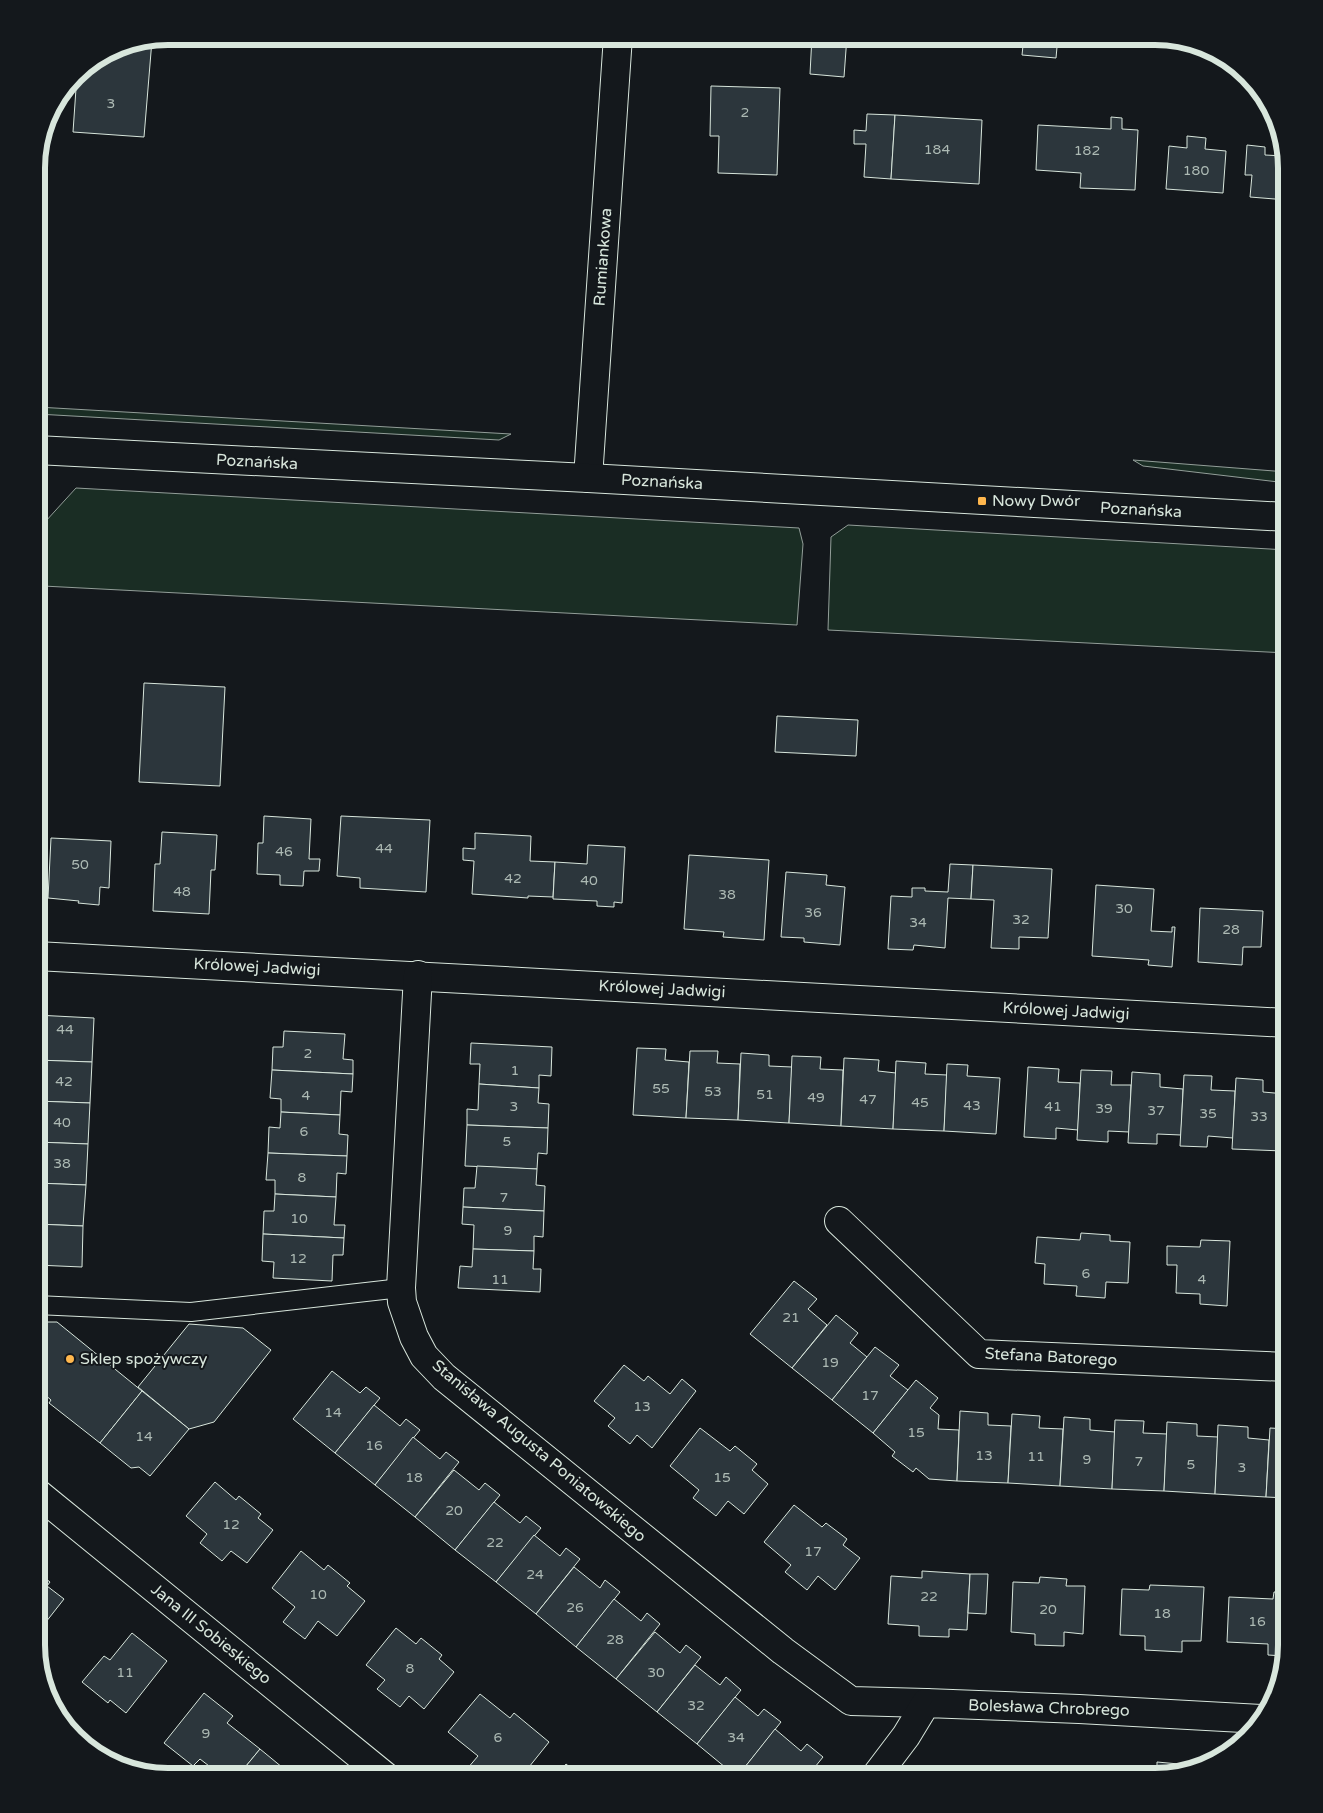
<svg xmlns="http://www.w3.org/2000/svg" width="1323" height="1813" font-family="'Varela Round',sans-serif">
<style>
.green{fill:#1a2d24;stroke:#939e99}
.building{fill:#2c363c;stroke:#d8e6dc}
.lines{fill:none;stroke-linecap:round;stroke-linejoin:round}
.service-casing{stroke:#d8e6dc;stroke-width:20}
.minor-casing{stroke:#d8e6dc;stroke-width:30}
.primary-casing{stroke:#d8e6dc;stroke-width:30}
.service{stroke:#14181c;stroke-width:18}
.minor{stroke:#14181c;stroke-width:28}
.primary{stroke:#14181c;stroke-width:28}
.poi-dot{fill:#ffb74d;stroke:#14181c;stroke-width:2}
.labels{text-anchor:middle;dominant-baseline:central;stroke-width:4;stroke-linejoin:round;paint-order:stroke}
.number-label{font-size:14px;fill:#adbab4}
.street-label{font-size:16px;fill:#d8e6dc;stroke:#14181c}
.poi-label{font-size:16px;fill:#d8e6dc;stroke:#14181c;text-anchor:start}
.rim{fill:none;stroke:#d8e6dc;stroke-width:6}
</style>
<rect width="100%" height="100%" fill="#14181c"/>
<g class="green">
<polygon points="37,407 511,434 499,440 37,414"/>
<polygon points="1133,460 1287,472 1287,483 1143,466"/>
<polygon points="76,488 799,528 803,544 797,625 43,586 45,522"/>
<polygon points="848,525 1287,550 1287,653 828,630 831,537"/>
</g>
<g class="building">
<polygon points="812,36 847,36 844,77 810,74"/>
<polygon points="1024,36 1058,36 1056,58 1022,55"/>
<polygon points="152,40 144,137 73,132 77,74 81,69 118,46"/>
<polygon points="711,86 780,88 777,175 718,173 719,136 710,136"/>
<polygon points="867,114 895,115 891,179 864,177 866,144 854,144 854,130 866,131"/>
<polygon points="895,115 982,120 979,184 891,179"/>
<polygon points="1111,117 1122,118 1122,129 1138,130 1135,190 1080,188 1081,173 1036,170 1038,125 1111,129"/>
<polygon points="1187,136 1206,138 1205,149 1226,151 1223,193 1166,189 1169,146 1187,148"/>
<polygon points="1247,145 1265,147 1265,155 1284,156 1287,168 1287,200 1250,197 1252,175 1245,175"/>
<polygon points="144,683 225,687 220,786 139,782"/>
<polygon points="777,716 858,720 856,756 775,752"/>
<polygon points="264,816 311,819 309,859 320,859 319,871 304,871 303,886 280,885 280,875 257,874 258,843 263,843"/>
<polygon points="341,816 430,820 426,892 360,888 360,878 337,876"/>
<polygon points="162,832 217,835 215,870 211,870 209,914 153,911 155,864 160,864"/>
<polygon points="475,833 531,836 530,861 555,862 553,897 528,896 528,898 472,894 474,861 463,860 463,848 475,849"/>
<polygon points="51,838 111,841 109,888 100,887 99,905 78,903 79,901 48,898"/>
<polygon points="588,845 625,847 622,903 614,902 614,907 597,906 597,901 553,899 555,862 587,864"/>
<polygon points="689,855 769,860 764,940 723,937 724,932 684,929"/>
<polygon points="950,864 973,865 971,899 948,898 945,948 914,945 913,950 888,949 891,896 912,897 912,888 925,888 925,891 948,892"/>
<polygon points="973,865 1052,869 1048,938 1019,937 1019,949 991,948 994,900 971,899"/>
<polygon points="786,872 827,875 826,885 845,887 840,945 804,942 804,938 781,937"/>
<polygon points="1096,885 1154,889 1151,931 1172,932 1172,927 1175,927 1172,967 1148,965 1149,960 1092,956"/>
<polygon points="1200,908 1263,911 1261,947 1243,947 1242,965 1198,962"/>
<polygon points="36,1015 94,1018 92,1062 36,1060"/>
<polygon points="284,1031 345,1034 343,1059 353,1060 353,1074 272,1070 273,1047 283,1047"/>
<polygon points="471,1043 552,1047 551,1076 539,1075 539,1088 479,1084 480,1064 470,1064"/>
<polygon points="637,1048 666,1049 665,1060 689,1062 686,1118 633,1115"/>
<polygon points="690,1051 718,1051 717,1063 740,1064 738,1120 686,1118"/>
<polygon points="741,1053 769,1055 769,1066 792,1067 789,1123 738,1120"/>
<polygon points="792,1056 821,1057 820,1069 843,1070 841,1126 789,1123"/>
<polygon points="844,1058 879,1060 878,1071 896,1073 893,1129 841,1126"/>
<polygon points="36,1060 92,1062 90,1103 36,1101"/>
<polygon points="896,1061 926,1063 925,1074 947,1075 944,1131 893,1129"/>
<polygon points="947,1064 968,1065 967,1076 1000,1078 996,1134 944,1131"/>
<polygon points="1028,1067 1059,1069 1058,1082 1080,1083 1078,1130 1056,1128 1056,1139 1024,1137"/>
<polygon points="272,1070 353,1074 352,1092 341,1091 340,1115 281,1112 281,1099 270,1098"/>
<polygon points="1081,1070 1112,1071 1111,1085 1131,1085 1129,1132 1108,1131 1108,1142 1077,1140"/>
<polygon points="1132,1072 1160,1074 1160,1087 1183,1089 1181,1135 1157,1134 1157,1144 1128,1143"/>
<polygon points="1184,1075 1212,1076 1211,1090 1235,1091 1233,1138 1208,1136 1207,1147 1180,1146"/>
<polygon points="1236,1078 1263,1080 1263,1092 1286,1094 1283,1151 1232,1149"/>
<polygon points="1286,1080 1287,1080 1287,1151 1283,1151"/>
<polygon points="479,1084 539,1088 538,1103 549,1104 548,1128 467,1125 467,1109 478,1110"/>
<polygon points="36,1101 90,1103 88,1144 36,1142"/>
<polygon points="281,1112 340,1115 339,1134 348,1135 347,1156 268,1153 269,1127 280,1128"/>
<polygon points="467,1125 548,1128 547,1154 538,1153 537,1169 465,1166"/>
<polygon points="36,1142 88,1144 86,1185 36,1183"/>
<polygon points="268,1153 347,1156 346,1174 337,1173 336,1197 275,1194 275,1180 266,1180"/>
<polygon points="477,1166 537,1169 536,1185 545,1186 544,1211 463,1207 464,1188 475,1188"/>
<polygon points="36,1183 86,1185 83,1226 36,1224"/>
<polygon points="275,1194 336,1197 334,1225 345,1225 344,1238 263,1234 264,1211 274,1211"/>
<polygon points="463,1207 544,1211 543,1237 534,1236 534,1251 473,1249 474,1225 462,1224"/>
<polygon points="36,1224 83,1226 82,1267 36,1265"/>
<polygon points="1081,1233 1110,1235 1110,1241 1130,1242 1128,1283 1106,1282 1105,1298 1076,1296 1077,1286 1044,1284 1045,1264 1035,1263 1037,1237 1080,1240"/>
<polygon points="263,1234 344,1238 343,1255 333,1255 332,1281 273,1278 274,1262 262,1261"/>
<polygon points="1201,1240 1230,1241 1227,1306 1200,1304 1200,1294 1176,1293 1177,1265 1167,1265 1167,1246 1200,1247"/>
<polygon points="473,1249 534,1251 533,1269 541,1269 540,1292 458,1288 460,1266 472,1267"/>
<polygon points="794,1281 817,1299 808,1309 827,1325 792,1368 750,1334"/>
<polygon points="836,1315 858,1333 850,1343 867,1357 832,1400 792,1368"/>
<polygon points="44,1322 57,1322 142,1391 100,1443 49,1403 51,1400 36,1387 36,1331"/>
<polygon points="189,1324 243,1328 271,1350 214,1422 189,1429 138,1387"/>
<polygon points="875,1347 899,1365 890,1376 908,1390 873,1433 832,1400"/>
<polygon points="624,1365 644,1381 648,1376 670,1394 682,1379 696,1391 652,1448 637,1435 630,1444 608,1426 615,1418 594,1401"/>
<polygon points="332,1371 360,1393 366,1387 380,1398 335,1453 293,1419"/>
<polygon points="916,1380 938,1398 930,1408 939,1415 938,1429 959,1430 957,1481 929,1479 916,1468 913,1472 892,1456 895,1452 873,1433"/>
<polygon points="142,1391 189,1429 150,1476 139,1467 131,1468 100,1443"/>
<polygon points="374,1405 400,1426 406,1419 420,1430 375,1485 335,1453"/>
<polygon points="960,1411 988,1413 988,1425 1011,1426 1008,1483 957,1481"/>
<polygon points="1012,1414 1040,1416 1039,1428 1063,1429 1060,1486 1008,1483"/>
<polygon points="1064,1417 1090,1419 1090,1430 1115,1432 1112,1489 1060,1486"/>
<polygon points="1115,1420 1144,1421 1143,1433 1167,1434 1164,1491 1112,1489"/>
<polygon points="1167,1422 1197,1424 1197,1436 1218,1437 1215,1494 1164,1491"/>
<polygon points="1218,1425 1248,1427 1248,1438 1269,1440 1266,1497 1215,1494"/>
<polygon points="700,1428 730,1451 735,1446 757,1464 752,1470 768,1484 744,1514 728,1501 716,1516 693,1498 699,1490 670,1466"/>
<polygon points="1270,1428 1287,1429 1287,1498 1266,1497"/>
<polygon points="413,1437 440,1459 446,1452 459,1462 415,1517 375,1485"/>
<polygon points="454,1470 479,1490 485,1483 500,1495 455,1550 415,1517"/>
<polygon points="215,1482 236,1500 239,1496 261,1514 258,1518 273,1530 247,1563 231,1551 222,1561 200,1543 207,1534 186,1516"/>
<polygon points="494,1502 520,1523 526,1516 541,1528 496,1582 455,1550"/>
<polygon points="794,1505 822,1527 826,1523 847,1539 843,1545 860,1558 835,1590 818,1576 807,1590 785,1572 791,1565 764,1542"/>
<polygon points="534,1535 560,1556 566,1548 580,1559 536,1614 496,1582"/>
<polygon points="301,1551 324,1570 328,1565 350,1583 347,1586 365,1601 337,1636 318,1621 305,1639 283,1622 295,1607 272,1588"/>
<polygon points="574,1567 600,1588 605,1580 620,1592 576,1647 536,1614"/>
<polygon points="36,1571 50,1582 47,1586 64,1599 42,1627 36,1622"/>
<polygon points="922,1571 970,1574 967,1630 949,1629 949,1637 919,1636 919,1626 888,1624 891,1576 922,1578"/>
<polygon points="970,1574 988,1574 986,1614 968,1613"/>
<polygon points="1040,1577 1067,1579 1066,1586 1085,1586 1083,1634 1064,1632 1064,1646 1035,1645 1035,1634 1011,1632 1013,1582 1039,1583"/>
<polygon points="1150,1585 1204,1587 1201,1641 1182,1641 1182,1652 1145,1650 1145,1636 1120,1635 1122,1589 1149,1590"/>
<polygon points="1274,1592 1287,1592 1287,1645 1284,1656 1268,1655 1268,1644 1227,1642 1229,1597 1273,1599"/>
<polygon points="614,1599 641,1621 647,1613 660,1624 616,1679 576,1647"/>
<polygon points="396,1628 416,1644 421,1638 442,1655 439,1659 454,1672 424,1709 409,1696 400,1707 377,1689 385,1680 366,1665"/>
<polygon points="655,1632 680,1653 686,1645 701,1657 657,1712 616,1679"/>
<polygon points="132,1633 167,1661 126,1713 110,1700 108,1703 82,1682 104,1656 110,1660"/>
<polygon points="695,1665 720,1685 726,1677 741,1690 697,1744 657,1712"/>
<polygon points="204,1693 233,1716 227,1723 260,1749 237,1777 222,1776 200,1759 193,1766 164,1743"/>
<polygon points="480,1694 510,1718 514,1713 549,1742 521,1777 518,1777 507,1768 500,1777 476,1777 467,1769 478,1756 448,1732"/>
<polygon points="735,1697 758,1716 764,1709 781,1722 737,1777 697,1744"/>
<polygon points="775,1729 801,1751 807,1744 823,1757 807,1777 737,1777"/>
<polygon points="260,1749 294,1777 237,1777"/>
<polygon points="1157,1762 1179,1764 1179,1770 1155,1777 1114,1777 1114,1768 1157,1770"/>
<polygon points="566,1764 582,1777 556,1777"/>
</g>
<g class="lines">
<g class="service-casing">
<polyline id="service" points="36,1305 191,1312 401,1288"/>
</g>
<g class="minor-casing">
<g id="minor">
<polyline points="588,478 618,36"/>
<polyline points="36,956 1287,1023"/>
<polyline points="418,975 401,1288 402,1302 414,1337 424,1356 444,1377 783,1651 851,1701 926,1703"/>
<polyline points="839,1221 979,1354 1287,1367"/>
<polyline points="36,1492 386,1777"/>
<polyline points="875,1777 906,1736 926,1703 1079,1709 1261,1719"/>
</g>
</g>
<g class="primary-casing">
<polyline id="primary" points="36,450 588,478 1287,517"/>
</g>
<use href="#service" class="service"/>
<use href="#minor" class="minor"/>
<use href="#primary" class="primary"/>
</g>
<g class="poi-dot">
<rect x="977" y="496" width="10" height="10" rx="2.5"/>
<circle cx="70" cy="1359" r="5"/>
</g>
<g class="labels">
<g class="number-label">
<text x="111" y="103">3</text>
<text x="745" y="112">2</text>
<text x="937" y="149">184</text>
<text x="1087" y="150">182</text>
<text x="1196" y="170">180</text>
<text x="384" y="848">44</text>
<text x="284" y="851">46</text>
<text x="80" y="864">50</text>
<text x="513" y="878">42</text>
<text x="589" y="880">40</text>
<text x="182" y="891">48</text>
<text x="727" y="894">38</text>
<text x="1124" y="908">30</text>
<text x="813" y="912">36</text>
<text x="1021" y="919">32</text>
<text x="918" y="922">34</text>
<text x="1231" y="929">28</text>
<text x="65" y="1029">44</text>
<text x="308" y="1053">2</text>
<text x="515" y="1070">1</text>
<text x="64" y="1081">42</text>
<text x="661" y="1088">55</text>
<text x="713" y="1091">53</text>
<text x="765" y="1094">51</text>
<text x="306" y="1095">4</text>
<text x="816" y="1097">49</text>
<text x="868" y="1099">47</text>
<text x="920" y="1102">45</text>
<text x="972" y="1105">43</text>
<text x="514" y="1106">3</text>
<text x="1053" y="1106">41</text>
<text x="1104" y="1108">39</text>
<text x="1156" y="1110">37</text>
<text x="1208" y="1113">35</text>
<text x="1259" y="1116">33</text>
<text x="62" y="1122">40</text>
<text x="304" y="1131">6</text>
<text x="507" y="1141">5</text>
<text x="62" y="1163">38</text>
<text x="302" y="1177">8</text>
<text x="504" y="1197">7</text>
<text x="299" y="1218">10</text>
<text x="508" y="1230">9</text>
<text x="298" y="1258">12</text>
<text x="1086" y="1273">6</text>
<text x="500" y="1279">11</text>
<text x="1202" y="1279">4</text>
<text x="791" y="1317">21</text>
<text x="830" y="1362">19</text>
<text x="870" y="1395">17</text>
<text x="642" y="1406">13</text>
<text x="333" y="1412">14</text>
<text x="916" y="1432">15</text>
<text x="144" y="1436">14</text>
<text x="374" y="1445">16</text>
<text x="984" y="1455">13</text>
<text x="1036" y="1456">11</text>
<text x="1087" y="1459">9</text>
<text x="1139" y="1461">7</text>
<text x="1191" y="1464">5</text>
<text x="1242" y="1467">3</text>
<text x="414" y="1477">18</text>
<text x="722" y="1477">15</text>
<text x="454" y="1510">20</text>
<text x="231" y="1524">12</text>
<text x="495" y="1542">22</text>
<text x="813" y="1551">17</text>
<text x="535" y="1574">24</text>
<text x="318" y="1594">10</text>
<text x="929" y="1596">22</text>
<text x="575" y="1607">26</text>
<text x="1048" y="1609">20</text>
<text x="1162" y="1613">18</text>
<text x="1257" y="1621">16</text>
<text x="615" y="1639">28</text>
<text x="410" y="1668">8</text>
<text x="125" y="1672">11</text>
<text x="656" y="1672">30</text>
<text x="696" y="1705">32</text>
<text x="206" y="1733">9</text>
<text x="498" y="1737">6</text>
<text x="736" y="1737">34</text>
</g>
<g class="street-label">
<text transform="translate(603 257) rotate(-86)">Rumiankowa</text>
<text transform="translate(257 462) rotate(3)">Poznańska</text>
<text transform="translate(662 482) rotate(3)">Poznańska</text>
<text transform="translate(1141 510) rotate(3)">Poznańska</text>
<text transform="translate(257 967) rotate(3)">Królowej Jadwigi</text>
<text transform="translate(662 989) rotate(3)">Królowej Jadwigi</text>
<text transform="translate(1066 1011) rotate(3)">Królowej Jadwigi</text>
<text transform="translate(1051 1357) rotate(3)">Stefana Batorego</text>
<text transform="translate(539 1451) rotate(40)">Stanisława Augusta Poniatowskiego</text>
<text transform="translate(211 1634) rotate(39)">Jana III Sobieskiego</text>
<text transform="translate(1049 1708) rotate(2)">Bolesława Chrobrego</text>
</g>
<g class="poi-label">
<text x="992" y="501">Nowy Dwór</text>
<text x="80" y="1359">Sklep spożywczy</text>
</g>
</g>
<path d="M0 0H1323V1813H0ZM168 45H1155A123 123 0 0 1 1278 168V1645A123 123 0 0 1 1155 1768H168A123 123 0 0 1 45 1645V168A123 123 0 0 1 168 45Z" fill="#14181c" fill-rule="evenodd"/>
<path class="rim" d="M168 45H1155A123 123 0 0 1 1278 168V1645A123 123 0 0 1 1155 1768H168A123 123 0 0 1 45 1645V168A123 123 0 0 1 168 45Z"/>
</svg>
